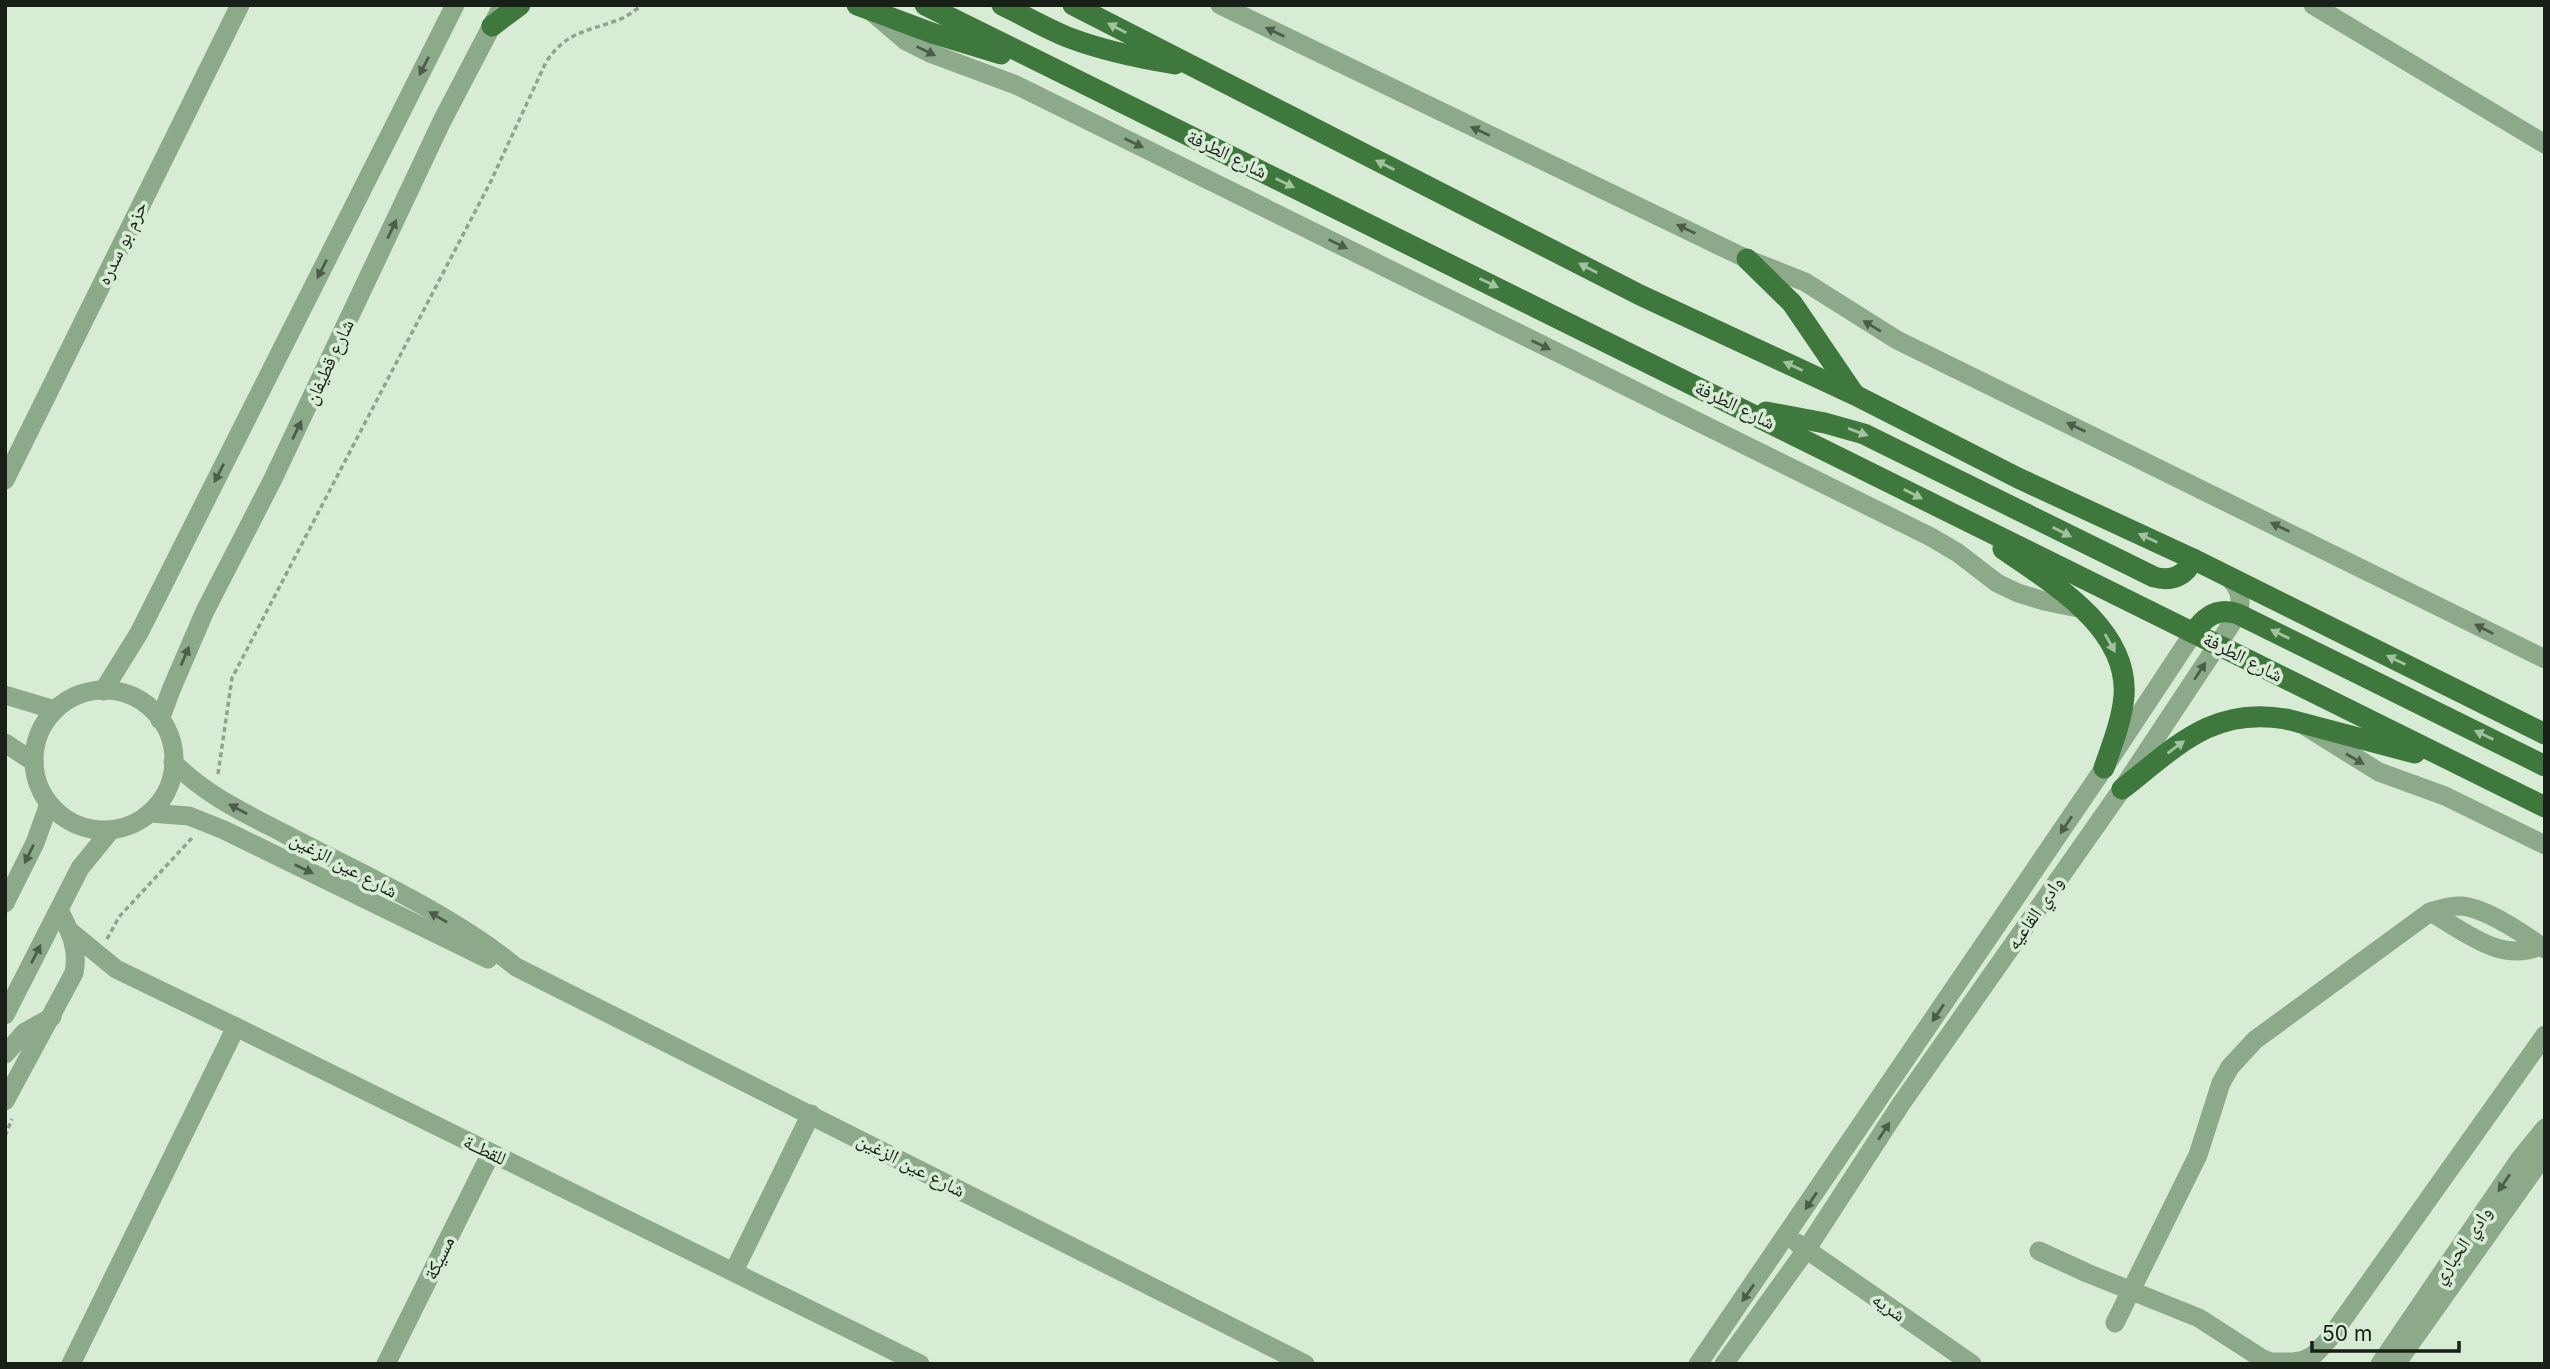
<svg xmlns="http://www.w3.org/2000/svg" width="2550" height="1369" font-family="Inter,'Noto Naskh Arabic',sans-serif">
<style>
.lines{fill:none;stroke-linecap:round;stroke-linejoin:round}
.path{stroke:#92a291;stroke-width:3.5;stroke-dasharray:5 3.5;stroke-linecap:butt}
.minor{stroke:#8caa89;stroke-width:19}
.major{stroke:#3f783c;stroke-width:21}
.oneway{fill:#a2c39f}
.oneway2{fill:#4c5e4a}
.labels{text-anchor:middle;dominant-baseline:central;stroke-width:7;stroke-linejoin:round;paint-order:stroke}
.street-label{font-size:19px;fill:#171f17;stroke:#d7ebd5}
</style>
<rect width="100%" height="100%" fill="#d7ebd5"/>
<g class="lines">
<g class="path">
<path d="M218,774L232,678L491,181L546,62C567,31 586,32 618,20C627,17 635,10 642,5"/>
<polyline points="107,939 119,917 192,838"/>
<polyline points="5,1136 12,1119"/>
</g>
<g class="minor">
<polyline points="1220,5 1747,259 1805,282 1897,340 2545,659"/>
<polyline points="2313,5 2545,144"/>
<polyline points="872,12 906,41 930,53 1016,85 1931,537 1958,553 1997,583 2018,593 2044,601 2083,609"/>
<polyline points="5,480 240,5"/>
<circle cx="104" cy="760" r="70"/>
<polyline points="103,691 139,633 455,5"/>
<polyline points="5,695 55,710"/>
<polyline points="160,720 171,690 205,611 272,481 442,121 499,12"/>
<polyline points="2305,726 2379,772 2445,796 2545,845"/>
<polyline points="5,743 34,762"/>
<path d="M173,762C205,795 245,813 285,834C361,874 450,913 516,967L1305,1364"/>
<polyline points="150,813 189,816 224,830 488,959"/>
<polyline points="5,903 35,843 49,804"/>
<path d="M2430,912C2463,930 2501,964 2540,946"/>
<polyline points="71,932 116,969 236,1027"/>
<polyline points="5,1015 80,868 111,830"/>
<polyline points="5,1054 25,1032 52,1017"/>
<path d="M5,1101L74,973C79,948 70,931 59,910"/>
<polyline points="1797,1243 1972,1364"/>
<polyline points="2039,1251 2087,1273 2199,1318 2261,1358 2271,1362 2293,1362 2304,1360 2314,1355 2329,1339 2545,1035"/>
<polyline points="734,1271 811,1114"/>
<path d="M2115,1323L2198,1155L2221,1083L2230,1067L2255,1040L2430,912C2440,909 2451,905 2462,906C2488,909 2524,934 2545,949"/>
<polyline points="71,1364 236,1027 920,1364"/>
<polyline points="386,1364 491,1153"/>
<polyline points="1698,1364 2104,768 2194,632"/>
<path d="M1724,1364L1806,1250L1901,1104L2122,789L2238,614C2243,598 2239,586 2226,575"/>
<polyline points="2380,1364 2519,1160 2545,1128"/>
<polyline points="2396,1364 2545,1154"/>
</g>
<g class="major">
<polyline points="857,5 932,33 1001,54"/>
<path d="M925,5C1464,273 2006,537 2545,807"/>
<path d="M1002,5C1025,16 1047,29 1070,38C1104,51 1139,58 1175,64"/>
<polyline points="1073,5 1640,295 1855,395 2018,478 2193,559 2545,734"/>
<polyline points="492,26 520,5"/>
<polyline points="1747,259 1792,303 1854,394"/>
<path d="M1766,412L1825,423L1864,434L2154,577C2172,582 2186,576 2193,559"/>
<path d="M2003,549C2052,583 2129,628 2124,696C2122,720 2112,745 2104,768"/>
<path d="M2194,632C2205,616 2219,607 2238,614L2545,766"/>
<path d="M2122,789C2176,747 2212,706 2286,719L2415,753"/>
</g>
</g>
<defs><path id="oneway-solid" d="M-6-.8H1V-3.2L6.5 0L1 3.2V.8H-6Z" transform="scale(1.75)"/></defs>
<g class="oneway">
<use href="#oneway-solid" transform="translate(1117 28) rotate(-153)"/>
<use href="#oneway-solid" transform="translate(1385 165) rotate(-153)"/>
<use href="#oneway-solid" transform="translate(1285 183) rotate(26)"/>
<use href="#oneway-solid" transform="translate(1588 268) rotate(-153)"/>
<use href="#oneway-solid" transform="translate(1489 283) rotate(26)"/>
<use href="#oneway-solid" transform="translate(1793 366) rotate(-155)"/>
<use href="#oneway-solid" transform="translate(1858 432) rotate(20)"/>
<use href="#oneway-solid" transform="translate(1913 494) rotate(27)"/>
<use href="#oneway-solid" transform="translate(2062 532) rotate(27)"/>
<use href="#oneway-solid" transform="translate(2148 538) rotate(-155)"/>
<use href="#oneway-solid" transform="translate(2280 634) rotate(-154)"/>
<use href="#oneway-solid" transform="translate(2110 643) rotate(61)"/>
<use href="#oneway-solid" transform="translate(2396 660) rotate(-154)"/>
<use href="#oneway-solid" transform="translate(2484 735) rotate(-154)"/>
<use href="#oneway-solid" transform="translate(2176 747) rotate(-37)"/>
</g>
<g class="oneway2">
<use href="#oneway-solid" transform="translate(1275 32) rotate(-154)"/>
<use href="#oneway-solid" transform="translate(926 51) rotate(26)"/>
<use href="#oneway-solid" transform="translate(424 66) rotate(117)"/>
<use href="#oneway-solid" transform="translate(1480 131) rotate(-155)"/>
<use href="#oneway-solid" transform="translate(1134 143) rotate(26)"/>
<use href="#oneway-solid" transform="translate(392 229) rotate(-65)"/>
<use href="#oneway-solid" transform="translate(1686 229) rotate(-154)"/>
<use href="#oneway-solid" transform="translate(1338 244) rotate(26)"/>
<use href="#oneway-solid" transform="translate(322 269) rotate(117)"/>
<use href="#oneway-solid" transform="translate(1872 326) rotate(-149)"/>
<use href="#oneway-solid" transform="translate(1541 345) rotate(26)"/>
<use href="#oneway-solid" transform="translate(2076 427) rotate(-154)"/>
<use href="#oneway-solid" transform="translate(297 430) rotate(-64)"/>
<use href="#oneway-solid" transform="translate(219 473) rotate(117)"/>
<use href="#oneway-solid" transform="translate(2280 527) rotate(-154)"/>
<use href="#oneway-solid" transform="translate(2484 629) rotate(-153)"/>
<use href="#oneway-solid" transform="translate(185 656) rotate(-67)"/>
<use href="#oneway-solid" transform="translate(2200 671) rotate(-57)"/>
<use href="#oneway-solid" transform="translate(2355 759) rotate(30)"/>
<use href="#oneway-solid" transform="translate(238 809) rotate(-152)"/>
<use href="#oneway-solid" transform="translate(2066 825) rotate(124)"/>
<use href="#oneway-solid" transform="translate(29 854) rotate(116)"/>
<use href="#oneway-solid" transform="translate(304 869) rotate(26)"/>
<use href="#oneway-solid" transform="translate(438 917) rotate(-150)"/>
<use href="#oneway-solid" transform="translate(36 954) rotate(-63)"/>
<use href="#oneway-solid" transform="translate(1938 1013) rotate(124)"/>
<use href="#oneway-solid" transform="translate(1884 1131) rotate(-57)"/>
<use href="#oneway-solid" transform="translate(2504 1183) rotate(124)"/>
<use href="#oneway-solid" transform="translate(1811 1201) rotate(124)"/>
<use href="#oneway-solid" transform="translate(1748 1293) rotate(125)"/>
</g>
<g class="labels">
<g class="street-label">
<text transform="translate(1227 154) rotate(26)">شارع الطرفة</text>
<text transform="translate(122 243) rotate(-64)">حزم بو سدره</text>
<text transform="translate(329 362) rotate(-65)">شارع قطيفان</text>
<text transform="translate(1735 405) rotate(26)">شارع الطرفة</text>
<text transform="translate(2243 657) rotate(27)">شارع الطرفة</text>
<text transform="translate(344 865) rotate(28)">شارع عين الزغين</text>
<text transform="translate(2035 913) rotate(-55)">وادي القاعيه</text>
<text transform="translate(485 1150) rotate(26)">للقطــة</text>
<text transform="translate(911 1165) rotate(27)">شارع عين الزغين</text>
<text transform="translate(2462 1245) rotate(-55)">وادي الحباري</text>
<text transform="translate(439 1258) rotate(-64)">مسيكة</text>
<text transform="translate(1889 1307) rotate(35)">شريه</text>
</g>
</g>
<rect width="2550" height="1369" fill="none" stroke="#171f17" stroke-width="14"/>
<path d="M2312 1341v10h147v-10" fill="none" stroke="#171f17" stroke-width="3.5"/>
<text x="2322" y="1341" font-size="21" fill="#171f17" stroke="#d7ebd5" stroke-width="5" paint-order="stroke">50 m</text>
</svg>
